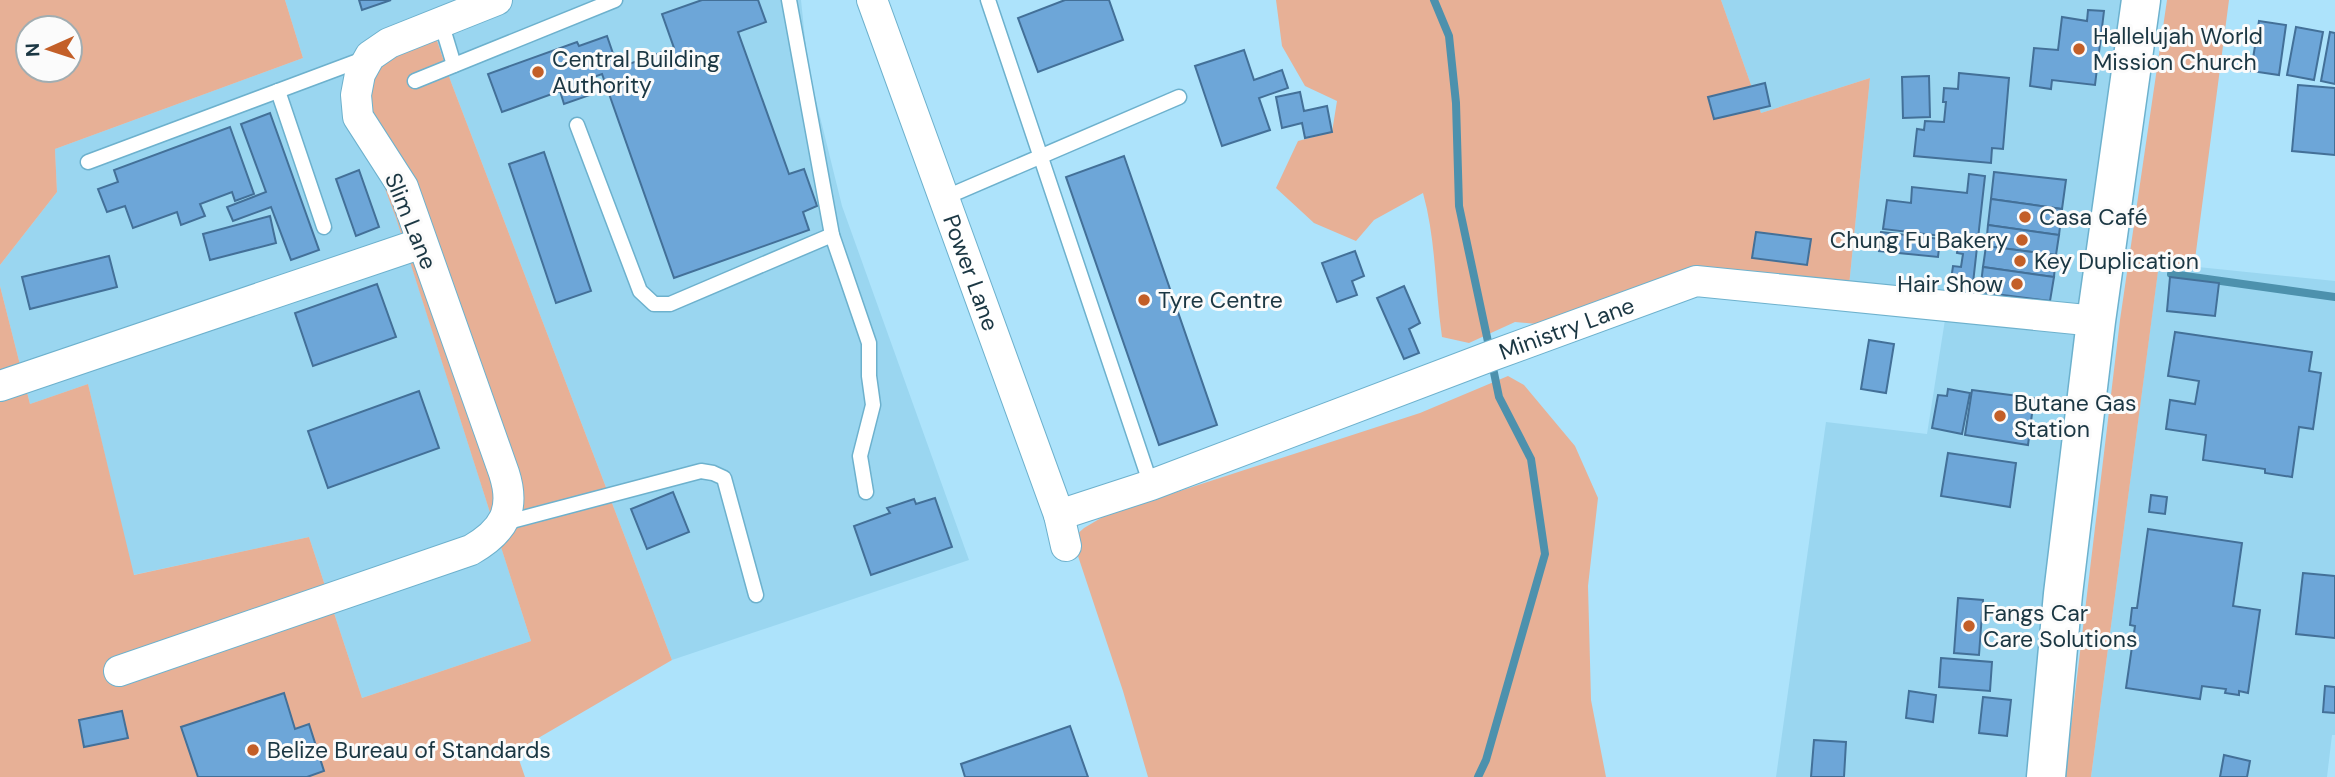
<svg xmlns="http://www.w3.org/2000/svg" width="2335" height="777" font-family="'DM Sans',sans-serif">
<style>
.built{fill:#9ad6f0}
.green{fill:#e7b096;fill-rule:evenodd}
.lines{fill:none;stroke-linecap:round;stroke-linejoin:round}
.stream{stroke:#4d91ad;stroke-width:8}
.building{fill:#6da6d8;stroke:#437098;stroke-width:2}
.lane-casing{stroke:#6db1cd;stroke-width:17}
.street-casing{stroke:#6db1cd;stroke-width:32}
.secondary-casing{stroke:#6db1cd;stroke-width:41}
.lane{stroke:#fff;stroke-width:14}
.street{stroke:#fff;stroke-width:30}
.secondary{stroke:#fff;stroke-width:38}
.poi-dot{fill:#c35f28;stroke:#fbfbfb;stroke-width:2.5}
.labels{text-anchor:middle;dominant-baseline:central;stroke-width:6;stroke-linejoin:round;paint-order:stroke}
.poi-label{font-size:23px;fill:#1b3743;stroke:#fbfbfb;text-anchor:start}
.street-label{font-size:23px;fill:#1b3743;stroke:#fbfbfb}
</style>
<rect width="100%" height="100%" fill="#ade3fb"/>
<g class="built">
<polygon points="285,0 801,0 808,68 842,206 969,560 672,660 451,82 432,26 358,117 396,217 531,641 362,698 309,537 133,575 88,384 30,404 0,286 0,265 57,192 55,149 303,58"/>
<polygon points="1721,0 2141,0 2041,777 1776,777 1826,422 1927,434 1947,307 1848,296 1870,78 1761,113"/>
<polygon points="2159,263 2335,281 2335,735 2332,735 2327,777 2091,777"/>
</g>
<g class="green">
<path d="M0,0H285L303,58L55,149L57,192L0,265ZM28,28H70V70H28Z"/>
<path d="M1276,0H1721L1761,113L1870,78L1848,296L1696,281L1569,327L1515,322L1469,343L1442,337C1435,289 1436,240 1423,193L1374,220L1356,241L1314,223L1276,188L1298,141L1332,132L1337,101L1305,86L1282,46Z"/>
<polygon points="2167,0 2229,0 2194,267 2159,264 2091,777 2065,777 2120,320"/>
<polygon points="432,26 451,82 672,660 516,751 525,777 0,777 0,286 30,404 88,384 134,575 309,537 362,698 531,641 396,218 358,117 360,74"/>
<polygon points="1508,376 1524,385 1575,446 1598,498 1588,586 1591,700 1606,777 1148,777 1123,691 1075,547 1075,536 1084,528 1106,515 1420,413"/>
</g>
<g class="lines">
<g class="stream">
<polyline points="1434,0 1449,36 1456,103 1459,206 1490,351"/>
<polyline points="2171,274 2335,297"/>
<polyline points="1478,777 1486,760 1545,554 1531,459 1499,397 1492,363"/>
</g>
</g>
<g class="building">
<polygon points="359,0 391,0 362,10"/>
<polygon points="702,0 758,0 766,22 738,32 789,174 804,169 817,206 803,212 809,230 674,278 602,74 585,80 590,95 564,104 560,91 502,112 488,74 577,42 579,46 607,36 618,68 674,48 662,14"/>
<polygon points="1065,0 1109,0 1123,40 1038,72 1018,18"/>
<polygon points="2088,10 2104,11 2095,85 2052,80 2051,89 2030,86 2034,48 2058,50 2062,17 2087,21"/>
<polygon points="2259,21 2286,25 2279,75 2251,71"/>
<polygon points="2296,27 2323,32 2314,80 2287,75"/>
<polygon points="2330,32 2335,33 2335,84 2321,81"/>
<polygon points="1244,50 1254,80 1282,70 1288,88 1259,98 1270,130 1222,146 1195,66"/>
<polygon points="1959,73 2009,78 2003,149 1992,148 1991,163 1914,156 1917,129 1924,130 1925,121 1944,122 1946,102 1943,102 1944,88 1958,89"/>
<polygon points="1929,76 1930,117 1903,118 1902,77"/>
<polygon points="1765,83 1770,106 1714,119 1708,97"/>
<polygon points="2298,85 2335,88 2335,155 2292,151"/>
<polygon points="1300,92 1304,111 1327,106 1332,132 1305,138 1302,123 1282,128 1276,97"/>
<polygon points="270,113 319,250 291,260 271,207 233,221 227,207 266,192 241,124"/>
<polygon points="230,127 254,194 235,201 232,192 200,204 205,216 181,225 177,212 133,228 125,206 107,212 98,189 118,182 114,170"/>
<polygon points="544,152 591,291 556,303 509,164"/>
<polygon points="1124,156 1217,425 1159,445 1066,177"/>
<polygon points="359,170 379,227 356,236 336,179"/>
<polygon points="1994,172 2066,180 2062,209 1991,199"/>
<polygon points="1969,174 1985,176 1973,283 1951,280 1953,266 1961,267 1963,254 1957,253 1959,238 1883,229 1887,200 1911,203 1912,187 1967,193"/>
<polygon points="1991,199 2062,209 2059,235 1988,225"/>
<polygon points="270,216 276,243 210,260 203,234"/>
<polygon points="1988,225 2059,235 2056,255 1986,246"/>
<polygon points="1756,232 1811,239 1807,265 1752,258"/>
<polygon points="1881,232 1940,239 1938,257 1879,251"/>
<polygon points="1986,246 2056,255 2054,277 1983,267"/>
<polygon points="1355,251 1364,276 1352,281 1357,295 1337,302 1322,263"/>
<polygon points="109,256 117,287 30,309 22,277"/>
<polygon points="1983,267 2054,277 2050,301 1980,292"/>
<polygon points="2170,277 2219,283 2215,316 2167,311"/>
<polygon points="377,284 396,337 313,366 295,313"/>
<polygon points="1404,286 1420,323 1409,329 1419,353 1404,359 1377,298"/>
<polygon points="2175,332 2312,352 2309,371 2321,373 2313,429 2299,427 2292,477 2265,473 2265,469 2203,460 2206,435 2166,429 2170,400 2195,404 2199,381 2168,376"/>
<polygon points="1869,340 1894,344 1886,393 1861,389"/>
<polygon points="1948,389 1970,393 1962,434 1932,428 1938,395 1947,396"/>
<polygon points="1972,390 2034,398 2028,445 1965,435"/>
<polygon points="419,391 439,448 328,488 308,431"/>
<polygon points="1948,453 2016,463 2010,507 1941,496"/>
<polygon points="673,492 689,532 647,549 631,509"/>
<polygon points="2151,495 2167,497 2165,514 2149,512"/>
<polygon points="935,498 952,547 871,575 854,526 890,513 887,508 914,499 916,504"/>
<polygon points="2148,529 2242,543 2233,606 2260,610 2248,693 2239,691 2239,695 2225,693 2226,689 2202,686 2200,699 2126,688 2135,626 2130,625 2132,608 2137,608"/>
<polygon points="2303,573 2335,576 2335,638 2296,634"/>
<polygon points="1958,598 1983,600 1979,655 1954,653"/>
<polygon points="1941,658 1992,662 1990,691 1939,687"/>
<polygon points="2325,686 2335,687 2335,713 2323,712"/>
<polygon points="1909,691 1936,695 1933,722 1906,718"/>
<polygon points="284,693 295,729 309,724 324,771 307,777 198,777 181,727"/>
<polygon points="1983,697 2011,700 2007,736 1979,733"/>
<polygon points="122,711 128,738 84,747 79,720"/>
<polygon points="1070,726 1088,777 965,777 961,764"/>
<polygon points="1814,740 1846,742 1844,777 1811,777"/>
<polygon points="2224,755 2250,761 2247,777 2220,777"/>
</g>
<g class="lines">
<g class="lane-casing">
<g id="lane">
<polyline points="789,0 832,235 869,343 869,376 873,405 860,456 866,492"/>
<polyline points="988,0 1151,485"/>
<polyline points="441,22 454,65"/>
<polyline points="415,81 615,0"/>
<polyline points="278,91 324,227"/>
<polyline points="577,125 640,291 654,304 670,304 832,235"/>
<polyline points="88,162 366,58"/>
<polyline points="944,198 1179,97"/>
<polyline points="504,523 701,471 713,473 724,478 756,595"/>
</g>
</g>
<g class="street-casing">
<g id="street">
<path id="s1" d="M872,0L1059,515L1066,546"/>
<polyline points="0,386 422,243"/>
<path id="s2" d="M1059,515L1151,485L1491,356L1696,281L2096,321"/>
<path d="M119,671L471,550C504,531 516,510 504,473L403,187L358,117L356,95L360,74L370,56L389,43L497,0"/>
</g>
</g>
<g class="secondary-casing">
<polyline id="secondary" points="2046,777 2063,594 2096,321 2141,0"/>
</g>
<use href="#lane" class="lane"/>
<use href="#street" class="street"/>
<use href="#secondary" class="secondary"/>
</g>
<g class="poi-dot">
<circle cx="2079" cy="49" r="7"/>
<circle cx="538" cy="72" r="7"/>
<circle cx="2025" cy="217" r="7"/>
<circle cx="2022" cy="240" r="7"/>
<circle cx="2020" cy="261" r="7"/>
<circle cx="2017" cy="284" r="7"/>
<circle cx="1144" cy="300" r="7"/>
<circle cx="2000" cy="416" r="7"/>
<circle cx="1969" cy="626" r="7"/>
<circle cx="253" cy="750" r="7"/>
</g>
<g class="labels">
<g class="poi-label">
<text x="2093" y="36">Hallelujah World<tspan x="2093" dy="26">Mission Church</tspan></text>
<text x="552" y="59">Central Building<tspan x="552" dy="26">Authority</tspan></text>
<text x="2039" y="217">Casa Café</text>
<text x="2008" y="240" text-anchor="end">Chung Fu Bakery</text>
<text x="2034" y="261">Key Duplication</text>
<text x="2003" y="284" text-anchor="end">Hair Show</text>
<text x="1158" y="300">Tyre Centre</text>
<text x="2014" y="403">Butane Gas<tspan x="2014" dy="26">Station</tspan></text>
<text x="1983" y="613">Fangs Car<tspan x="1983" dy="26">Care Solutions</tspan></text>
<text x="267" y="750">Belize Bureau of Standards</text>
</g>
<g class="street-label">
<text transform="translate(411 221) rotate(68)">Slim Lane</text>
<text stroke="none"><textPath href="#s1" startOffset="290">Power Lane</textPath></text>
<text stroke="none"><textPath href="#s2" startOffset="541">Ministry Lane</textPath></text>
</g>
</g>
<g transform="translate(49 49) rotate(267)"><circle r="33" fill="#fbfbfb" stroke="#a1adb1" stroke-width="2"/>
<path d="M0-5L12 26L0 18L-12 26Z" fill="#c35f28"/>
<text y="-10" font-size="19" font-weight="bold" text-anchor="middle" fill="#1b3743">N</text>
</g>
</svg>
